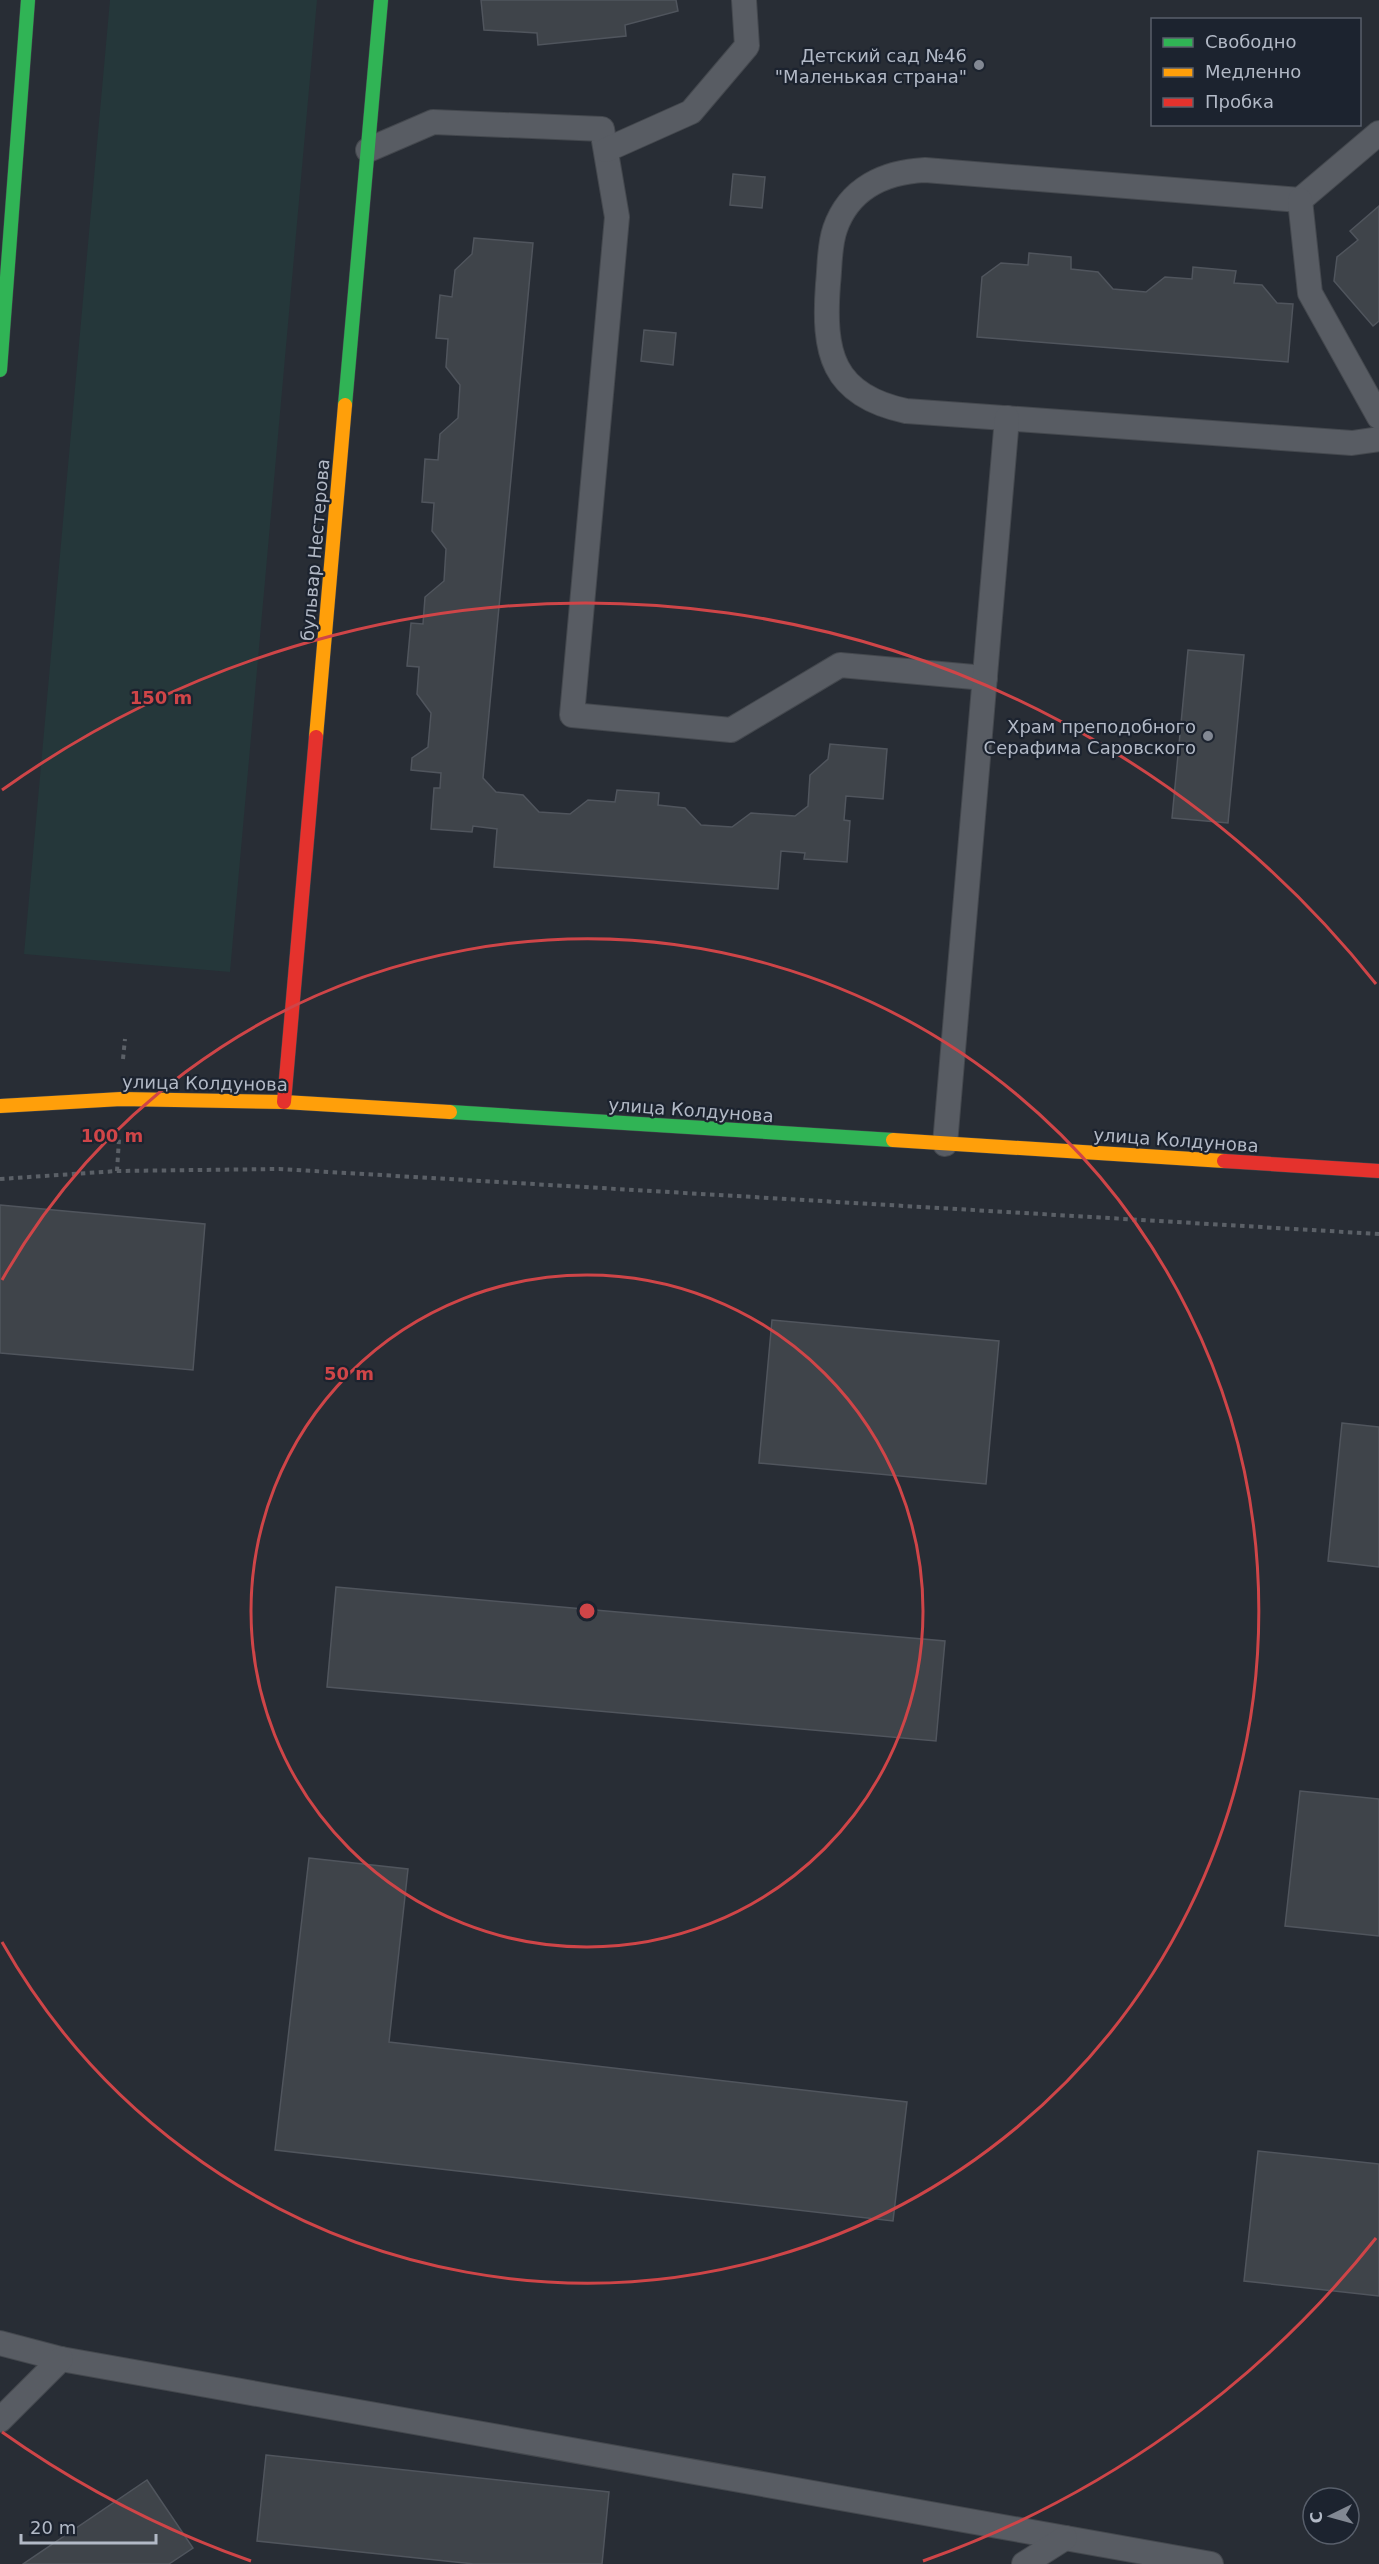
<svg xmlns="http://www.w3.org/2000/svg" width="1379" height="2564" font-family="'DejaVu Sans',sans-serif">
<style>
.green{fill:#25373a}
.building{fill:#3f444a;stroke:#50555d;stroke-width:1.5}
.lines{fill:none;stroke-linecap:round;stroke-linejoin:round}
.lane-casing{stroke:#44484e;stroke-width:26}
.fast-casing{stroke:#44484e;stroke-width:15}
.slow-casing{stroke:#44484e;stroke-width:15}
.jam-casing{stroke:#44484e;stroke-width:15}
.path{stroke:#5b6067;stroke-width:4;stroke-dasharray:4.5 4.5;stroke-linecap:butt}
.lane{stroke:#585c63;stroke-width:24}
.fast{stroke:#30b455;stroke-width:14}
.slow{stroke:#ff9f0a;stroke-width:14}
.jam{stroke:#e5322d;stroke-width:14}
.ring{fill:none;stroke:#cf4548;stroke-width:3}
.poi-dot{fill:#828893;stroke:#1c232f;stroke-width:2}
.labels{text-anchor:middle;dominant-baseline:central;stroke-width:4.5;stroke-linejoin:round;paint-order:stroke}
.poi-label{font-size:18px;fill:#b2b9c6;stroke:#1c232f;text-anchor:end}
.street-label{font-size:18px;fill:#b2b9c6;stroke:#1c232f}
.centre{fill:#cf4548;stroke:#1c232f;stroke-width:3}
.ring-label{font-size:18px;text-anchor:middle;font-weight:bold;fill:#cf4548;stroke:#1c232f;stroke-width:4.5;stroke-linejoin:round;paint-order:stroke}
</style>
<rect width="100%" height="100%" fill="#282d35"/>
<polygon class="green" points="110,0 317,0 230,972 24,954"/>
<g class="building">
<polygon points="481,0 676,0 678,11 625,25 626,36 538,45 537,33 484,30"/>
<polygon points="733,174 765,177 762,208 730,205"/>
<polygon points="1379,206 1379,321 1373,326 1334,281 1337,257 1358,240 1350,231"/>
<polygon points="474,238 533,243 483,778 496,792 523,795 539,812 570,814 588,800 615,802 617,790 659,793 658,805 685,808 701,825 732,827 751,813 795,816 808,806 810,775 828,759 830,744 887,749 883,799 846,796 844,820 850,821 847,862 804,859 805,853 781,851 778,889 494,867 497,829 473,826 472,832 431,829 434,788 440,788 441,773 411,770 412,758 428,747 431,713 417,694 419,667 407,666 411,623 423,624 425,597 444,581 446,549 432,531 434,503 422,502 425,459 438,460 440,434 458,418 460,385 446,367 448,339 436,338 440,295 452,297 455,270 472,254"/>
<polygon points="1029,253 1071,257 1071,269 1098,272 1113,289 1146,292 1165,277 1192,279 1193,267 1236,271 1234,283 1262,285 1277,303 1293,304 1288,362 977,337 982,277 1001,263 1028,265"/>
<polygon points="644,330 676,333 673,365 641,361"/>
<polygon points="1188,650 1244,655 1228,823 1172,818"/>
<polygon points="0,1205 205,1224 193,1370 0,1353"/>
<polygon points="772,1320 999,1341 986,1484 759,1463"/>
<polygon points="1342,1423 1379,1427 1379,1567 1328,1561"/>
<polygon points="336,1587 945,1641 936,1741 327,1687"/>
<polygon points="1300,1791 1379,1799 1379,1936 1285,1926"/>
<polygon points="309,1858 408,1869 389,2042 907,2102 893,2221 275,2150"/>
<polygon points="1258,2151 1379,2164 1379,2296 1244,2281"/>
<polygon points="266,2455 609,2492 602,2564 474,2564 257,2541"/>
<polygon points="147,2480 193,2548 169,2564 23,2564"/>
</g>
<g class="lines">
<g class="lane-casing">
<g id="lane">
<path d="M1379,133L1300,200L925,170C885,172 849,188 835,229C829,246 830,266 828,284C823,352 831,395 906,411L1352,443L1379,439"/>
<polyline points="368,150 433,122 602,129 617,217 572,715 731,730 840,665 985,678"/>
<polyline points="606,150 691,112 747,46 744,0"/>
<polyline points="1300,200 1310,293 1379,417"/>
<polyline points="945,1144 1007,418"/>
<polyline points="0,2343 61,2359 1211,2564"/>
<polyline points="0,2420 61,2359"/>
<polyline points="1024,2564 1065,2538"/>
</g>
</g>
<g class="fast-casing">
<g id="fast">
<polyline points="0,370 28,0"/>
<polyline points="345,405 381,0"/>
<polyline points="450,1112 893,1140"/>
</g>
</g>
<g class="slow-casing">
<g id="slow">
<polyline points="316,737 345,405"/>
<polyline points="0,1106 121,1099 284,1102 450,1112"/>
<polyline points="893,1140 1224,1161"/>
</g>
</g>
<g class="jam-casing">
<g id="jam">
<polyline points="284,1102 316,737"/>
<polyline points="1224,1161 1379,1171"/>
</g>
</g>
<g class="path">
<polyline points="123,1059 125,1039"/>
<polyline points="117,1171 119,1139"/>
<polyline points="0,1179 117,1171 279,1169 1379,1234"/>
</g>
<use href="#lane" class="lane"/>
<use href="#fast" class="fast"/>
<use href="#slow" class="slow"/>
<use href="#jam" class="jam"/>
</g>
<g class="ring">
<circle cx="587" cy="1611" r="336"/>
<path d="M2 1280A672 672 0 1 1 2 1942"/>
<path d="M1376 2238A1008 1008 0 0 1 923 2561M251 2561A1008 1008 0 0 1 2 2432M2 790A1008 1008 0 0 1 1376 984"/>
</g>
<g class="poi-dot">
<circle cx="979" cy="65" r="6"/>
<circle cx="1208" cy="736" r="6"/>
</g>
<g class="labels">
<g class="poi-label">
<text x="967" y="55">Детский сад №46<tspan x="967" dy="21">"Маленькая страна"</tspan></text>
<text x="1196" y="726">Храм преподобного<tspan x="1196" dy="21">Серафима Саровского</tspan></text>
</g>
<g class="street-label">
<text transform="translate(315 550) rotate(-85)">бульвар Нестерова</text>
<text transform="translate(205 1083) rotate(1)">улица Колдунова</text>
<text transform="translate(691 1110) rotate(4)">улица Колдунова</text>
<text transform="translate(1176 1140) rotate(4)">улица Колдунова</text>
</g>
</g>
<circle cx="587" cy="1611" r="9" class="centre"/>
<g class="ring-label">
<text x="161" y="704">150 m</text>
<text x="112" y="1142">100 m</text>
<text x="349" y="1380">50 m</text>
</g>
<rect x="1151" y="18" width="210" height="108" fill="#1c232f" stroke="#585f6b" stroke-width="1.5"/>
<rect x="1163" y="38" width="30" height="9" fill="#30b455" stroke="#585f6b" stroke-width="1.5"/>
<text x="1205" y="48" font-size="18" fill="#b2b9c6">Свободно</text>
<rect x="1163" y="68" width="30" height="9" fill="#ff9f0a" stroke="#585f6b" stroke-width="1.5"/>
<text x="1205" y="78" font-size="18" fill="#b2b9c6">Медленно</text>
<rect x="1163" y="98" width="30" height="9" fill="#e5322d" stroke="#585f6b" stroke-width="1.5"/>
<text x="1205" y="108" font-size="18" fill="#b2b9c6">Пробка</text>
<g transform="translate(1331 2516) rotate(265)"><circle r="28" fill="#1c232f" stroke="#585f6b" stroke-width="1.5"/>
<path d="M0-4.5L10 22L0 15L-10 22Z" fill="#828893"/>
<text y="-9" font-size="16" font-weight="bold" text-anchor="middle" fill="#b2b9c6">С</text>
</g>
<path d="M21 2534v9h135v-9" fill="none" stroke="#b2b9c6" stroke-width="3"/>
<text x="30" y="2534" font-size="18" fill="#b2b9c6" stroke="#1c232f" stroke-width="4.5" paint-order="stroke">20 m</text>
</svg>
